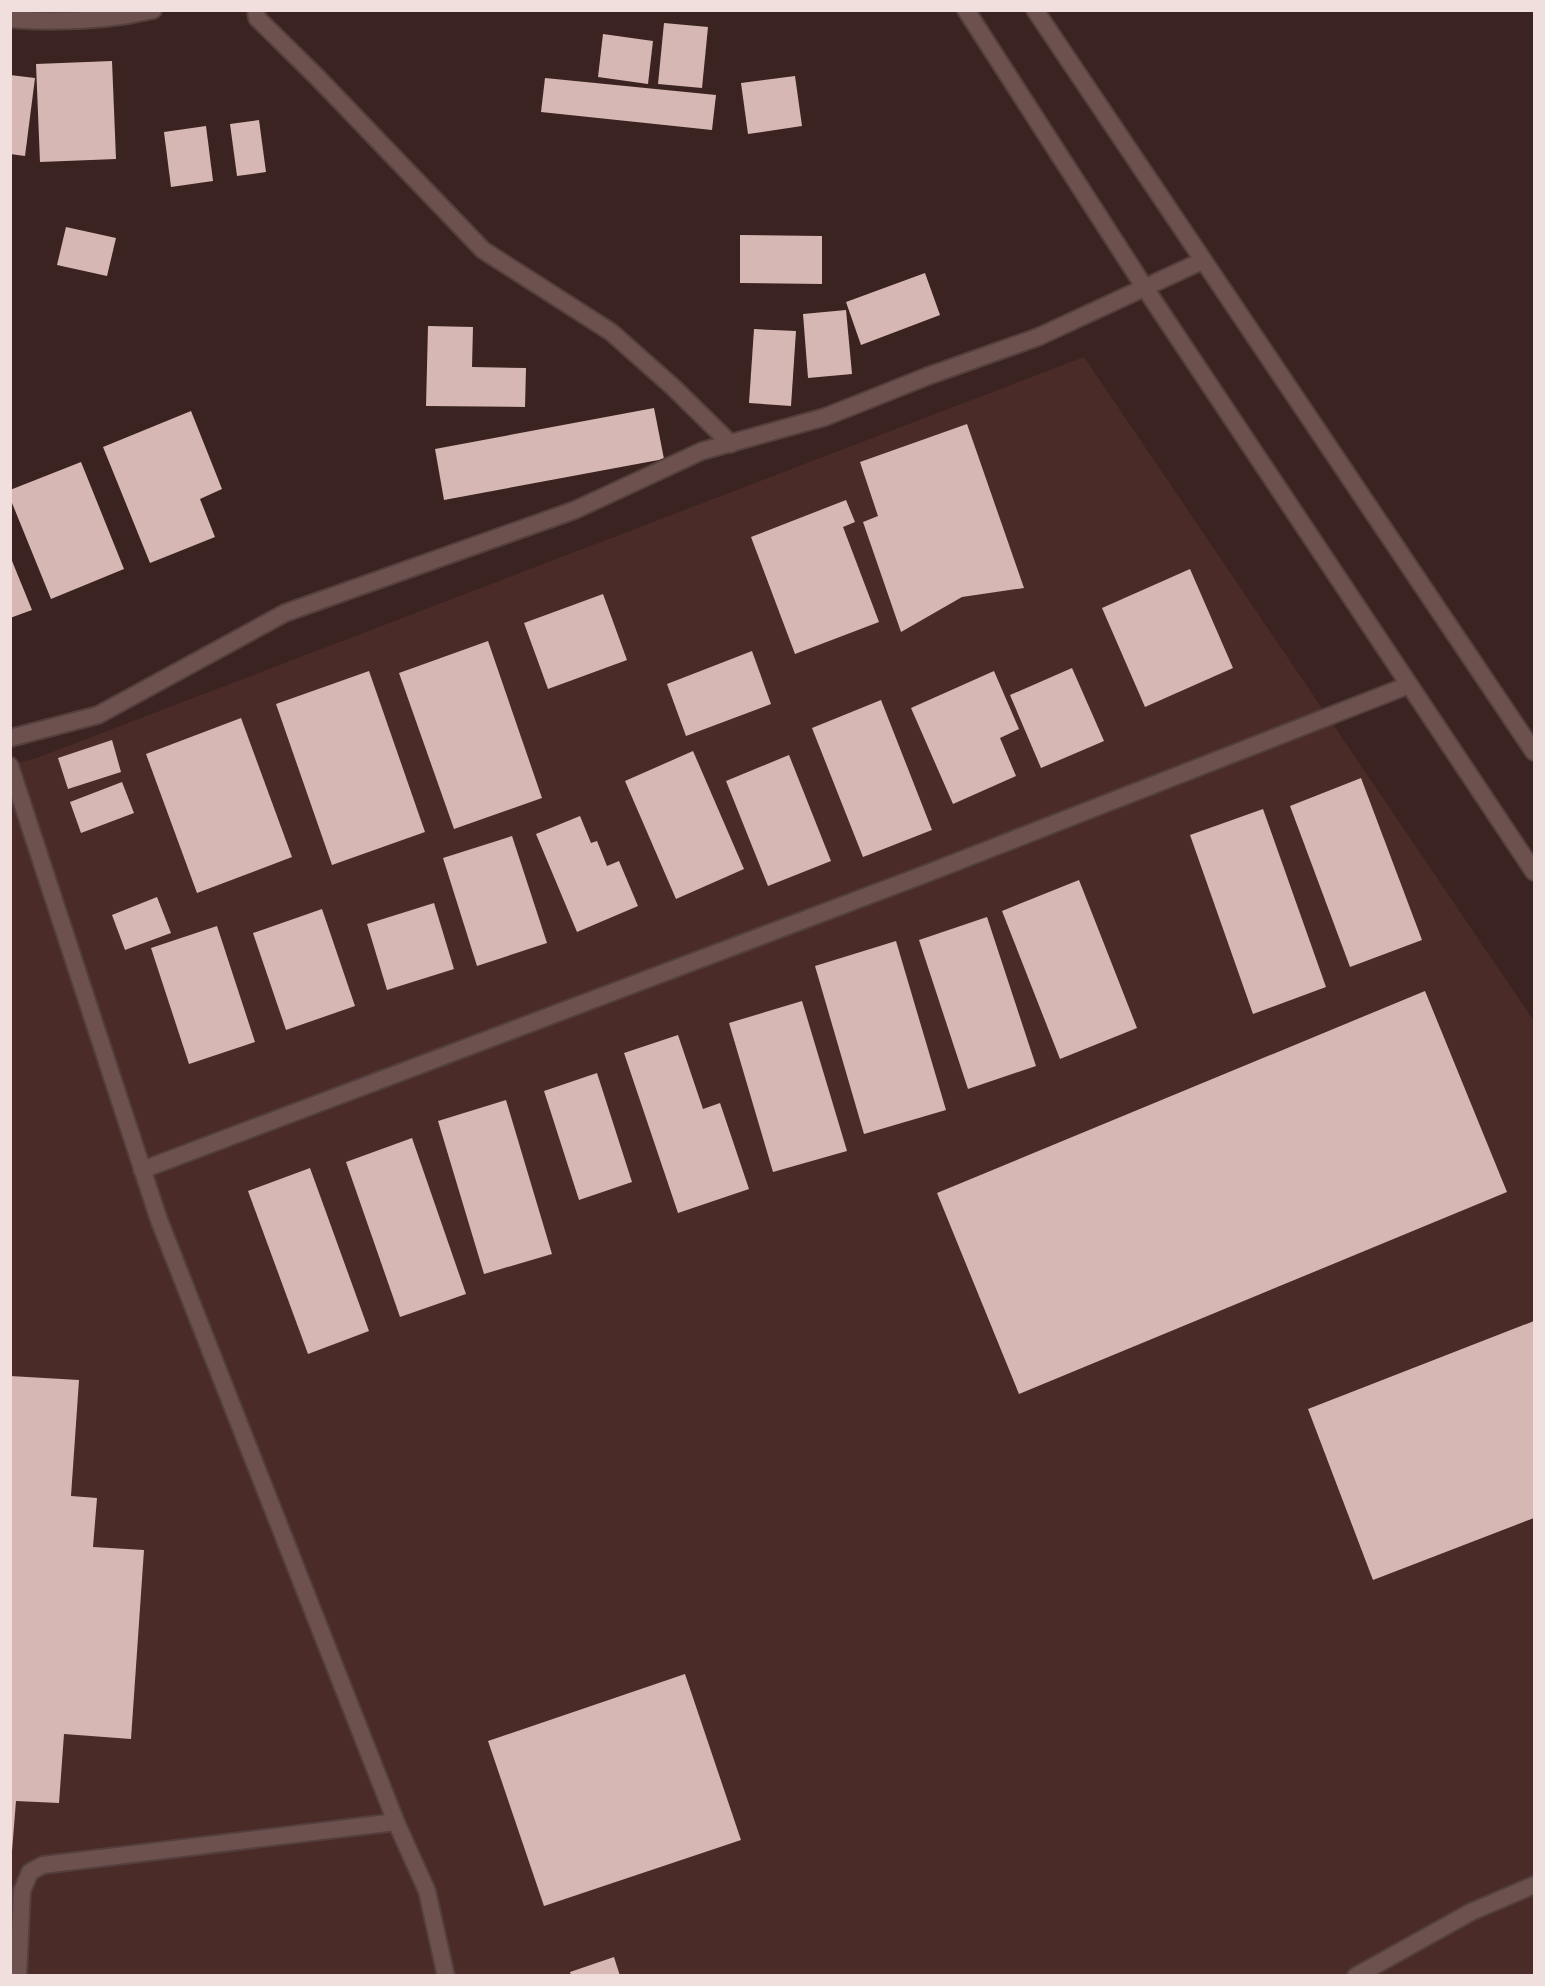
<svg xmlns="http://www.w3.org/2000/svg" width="1545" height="1986" font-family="Figtree,sans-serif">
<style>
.built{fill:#4a2b28}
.building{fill:#d6b7b3}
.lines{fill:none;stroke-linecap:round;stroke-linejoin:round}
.service-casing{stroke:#533f3d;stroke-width:20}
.minor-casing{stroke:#533f3d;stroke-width:20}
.tertiary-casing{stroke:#533f3d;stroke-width:20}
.service{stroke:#6c514e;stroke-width:16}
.minor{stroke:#6c514e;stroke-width:16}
.tertiary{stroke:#6c514e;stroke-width:16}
</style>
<rect width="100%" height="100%" fill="#3b2321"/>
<polygon class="built" points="1084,357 1534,1021 1534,1975 11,1975 10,764 34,759"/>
<g class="building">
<polygon points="664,23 708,27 702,88 658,84"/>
<polygon points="603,34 653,41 648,84 598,77"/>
<polygon points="112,61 116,159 40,162 36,64"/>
<polygon points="10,75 35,78 25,156 10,154"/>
<polygon points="795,76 802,126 748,134 741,83"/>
<polygon points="545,78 716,95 712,130 541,112"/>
<polygon points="259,120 266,172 237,176 230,124"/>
<polygon points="206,126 213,181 171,187 164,132"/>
<polygon points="66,227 116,238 107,276 57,265"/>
<polygon points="740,235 822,236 822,284 740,283"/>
<polygon points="925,273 940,315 861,345 846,302"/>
<polygon points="846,310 852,374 808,378 803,314"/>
<polygon points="428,326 473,327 472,367 526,368 525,407 426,406"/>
<polygon points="754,329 796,331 791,406 749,403"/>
<polygon points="654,408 664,459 444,500 435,449"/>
<polygon points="191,411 222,489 200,499 215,537 150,563 103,447"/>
<polygon points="967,424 1024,588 962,597 901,632 863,522 878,516 860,462"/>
<polygon points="81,462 124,569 51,599 10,498 10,490"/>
<polygon points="846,500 855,522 843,527 879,622 795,654 751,537"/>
<polygon points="10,556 32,610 10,618"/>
<polygon points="1190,569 1233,668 1145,707 1102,608"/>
<polygon points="603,594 627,660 548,689 524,623"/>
<polygon points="488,641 542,798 454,829 399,673"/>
<polygon points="752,651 771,704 686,736 667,684"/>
<polygon points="1072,668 1104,741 1041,768 1010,695"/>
<polygon points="369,671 425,832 332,865 276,704"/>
<polygon points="994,671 1019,729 1000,738 1016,776 953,804 911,708"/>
<polygon points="881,700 932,830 863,857 812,728"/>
<polygon points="241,718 292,857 197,893 146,754"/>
<polygon points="112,740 121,772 68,789 58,758"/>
<polygon points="693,751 744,869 676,899 625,781"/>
<polygon points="789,755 831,861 768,886 726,781"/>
<polygon points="1361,778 1422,940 1350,967 1290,806"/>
<polygon points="122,782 134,813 81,833 70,802"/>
<polygon points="1263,809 1326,987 1253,1014 1190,835"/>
<polygon points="580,816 591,843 597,841 607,866 619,861 638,906 577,932 536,834"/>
<polygon points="512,836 547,943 477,966 443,858"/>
<polygon points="1079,880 1137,1028 1060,1059 1002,911"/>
<polygon points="157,897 171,933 125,950 112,915"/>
<polygon points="434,903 454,969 387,990 367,924"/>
<polygon points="322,909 355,1006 286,1030 253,933"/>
<polygon points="987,917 1036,1066 968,1089 919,940"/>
<polygon points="217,926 255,1042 189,1064 151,948"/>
<polygon points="896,941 946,1110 864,1134 815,966"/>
<polygon points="1425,991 1507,1192 1019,1394 937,1193"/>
<polygon points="802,1001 847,1151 773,1172 729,1023"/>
<polygon points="678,1035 703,1109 720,1103 749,1189 678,1213 624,1053"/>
<polygon points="597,1073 632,1182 579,1200 544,1091"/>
<polygon points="506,1100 552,1254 484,1274 438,1121"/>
<polygon points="412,1138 466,1294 400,1317 346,1162"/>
<polygon points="310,1168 369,1331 308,1354 248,1191"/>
<polygon points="1534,1321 1534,1518 1373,1580 1308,1409"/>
<polygon points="10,1376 79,1380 71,1496 97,1498 93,1547 144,1550 131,1739 64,1734 59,1803 16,1801 12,1851 10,1851"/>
<polygon points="685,1674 741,1840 544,1906 488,1741"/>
<polygon points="614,1957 620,1976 571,1976 570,1972"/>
</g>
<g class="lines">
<g class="service-casing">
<g id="service">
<polyline points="18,1976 22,1891 30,1872 43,1865 396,1822"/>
<polyline points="1356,1976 1471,1912 1534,1885"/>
</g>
</g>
<g class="minor-casing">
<g id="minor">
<polyline points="256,10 257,18 318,78 483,250 611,332 673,387 731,444"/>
<path d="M10,19C59,23 106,21 153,10"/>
<polyline points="10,738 98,715 285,613 575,510 702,451 825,417 928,376 1038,337 1202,261"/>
<polyline points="10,766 159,1220 396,1822 427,1891 446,1976"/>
<polyline points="142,1170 928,873 1409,685"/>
</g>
</g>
<g class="tertiary-casing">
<g id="tertiary">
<polyline points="966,10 1145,288 1534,872"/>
<polyline points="1035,10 1534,752"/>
</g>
</g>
<use href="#service" class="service"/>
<use href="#minor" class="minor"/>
<use href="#tertiary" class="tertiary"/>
</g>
<rect width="1545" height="1986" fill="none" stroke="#f0dfdd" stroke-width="24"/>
</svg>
